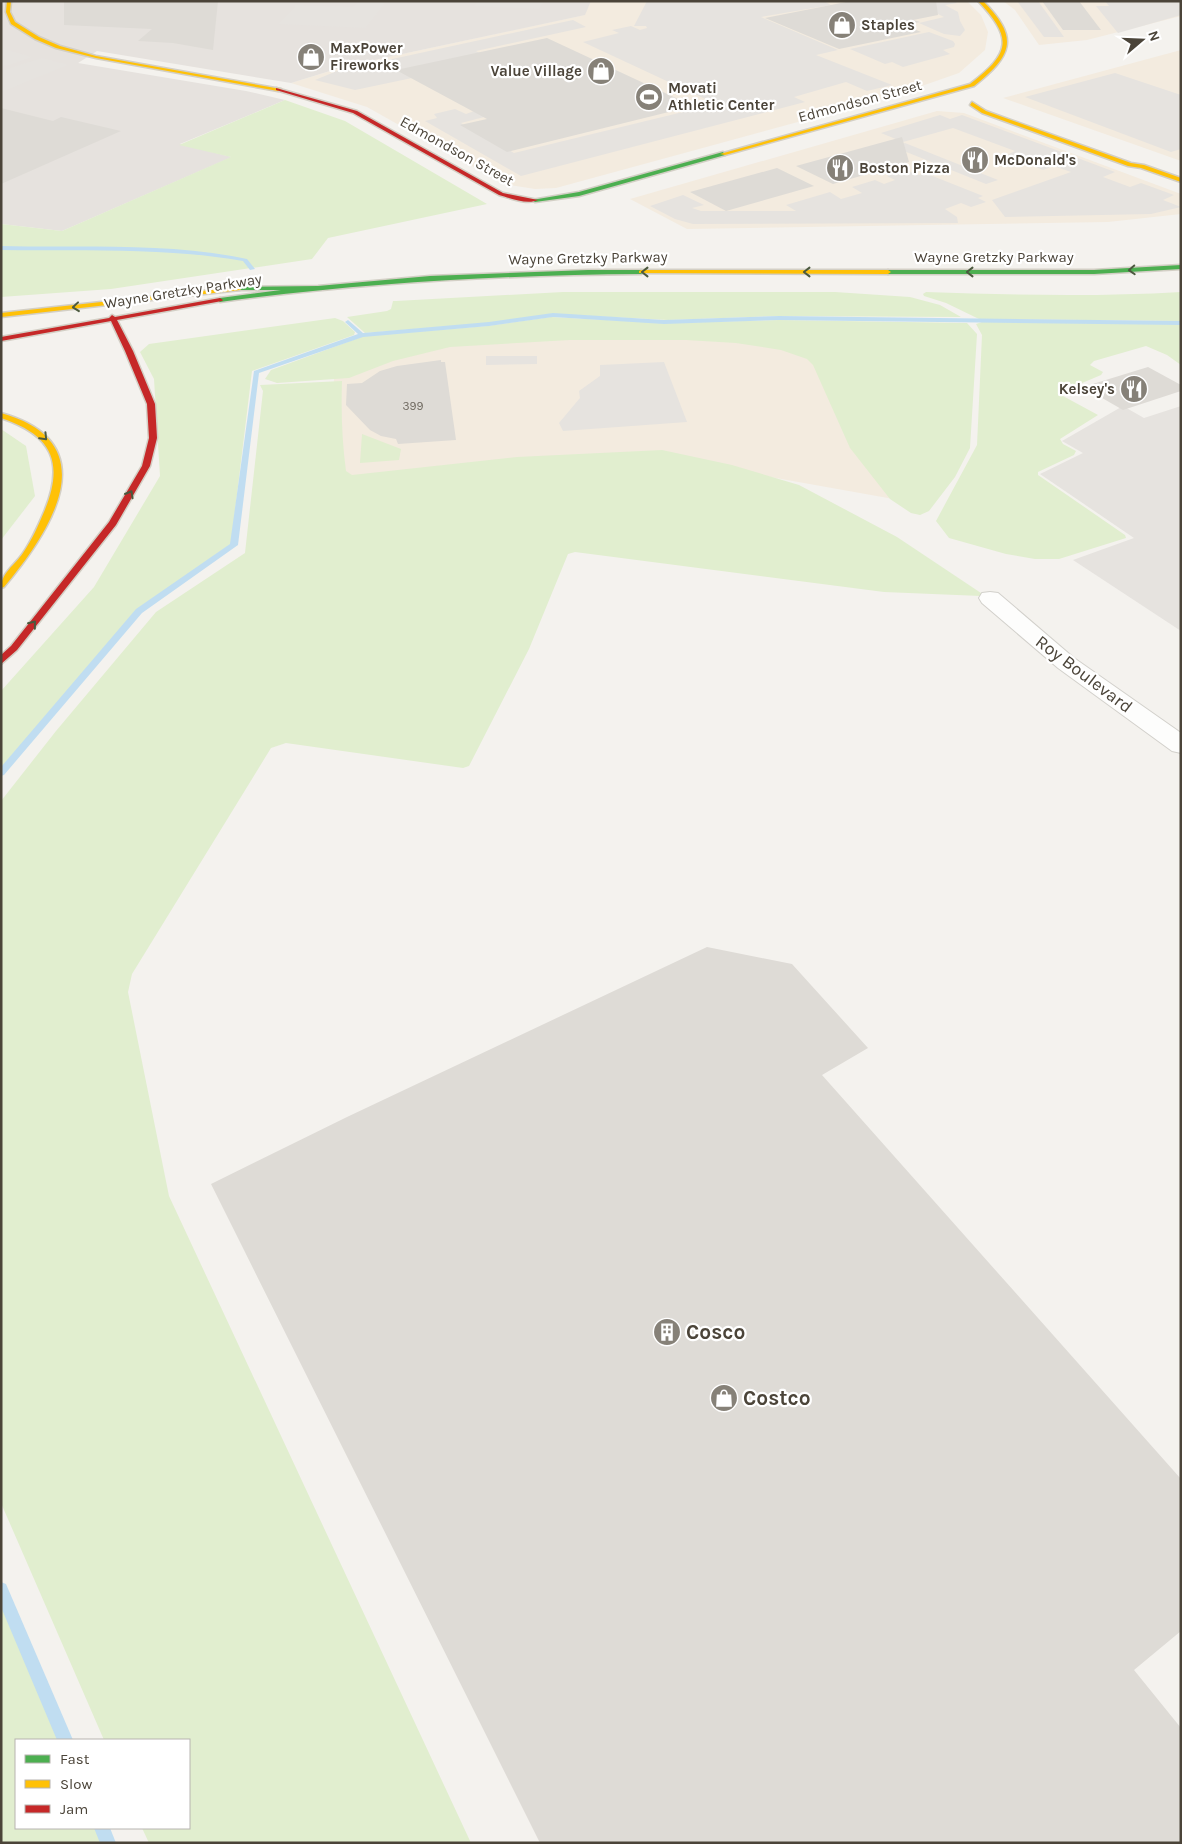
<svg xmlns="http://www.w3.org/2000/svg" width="1182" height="1844" font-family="Karla,sans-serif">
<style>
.commercial{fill:#f3ebdf}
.industrial{fill:#e6e2de}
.green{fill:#e1eecf}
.parking{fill:#e6e3df}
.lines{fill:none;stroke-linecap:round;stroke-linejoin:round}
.stream{fill:#c0ddf1;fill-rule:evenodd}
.building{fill:#dedbd6}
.street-casing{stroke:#d2d0cb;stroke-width:2}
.fast-casing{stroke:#d3cfc5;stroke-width:3}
.slow-casing{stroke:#d3cfc5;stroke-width:3}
.jam-casing{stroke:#d3cfc5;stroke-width:3}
.street{fill:#fdfdfc;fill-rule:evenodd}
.fast{fill:#4caf50;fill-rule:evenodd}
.slow{fill:#ffc107;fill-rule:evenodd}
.jam{fill:#c62828;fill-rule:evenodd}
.oneway{stroke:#4b593e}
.labels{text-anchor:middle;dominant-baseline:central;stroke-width:4.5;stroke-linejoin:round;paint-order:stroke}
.far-number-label{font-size:12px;fill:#706a61}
.far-poi-label{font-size:15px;font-weight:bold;fill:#4b4439;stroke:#fff;text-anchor:start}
.far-street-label{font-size:15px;fill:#4b4439;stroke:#fff}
.street-label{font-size:18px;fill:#4b4439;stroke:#fff}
.near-poi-label{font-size:21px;font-weight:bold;fill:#4b4439;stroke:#fff;text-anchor:start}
</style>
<rect width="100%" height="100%" fill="#f4f2ee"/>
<g class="commercial">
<polygon points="591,1 967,1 981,15 988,32 985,50 959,73 893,96 556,188 535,189 504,184 367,107 291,83 346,66 584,15"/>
<polygon points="1003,1 1181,1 1181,16 1087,40 1039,45 1015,10"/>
<polygon points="1181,50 1181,161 1003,98"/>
<polygon points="937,111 964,113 1181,194 1181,214 1108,222 687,229 630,199"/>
<polygon points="800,334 899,500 658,457 330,480 335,354 502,340"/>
</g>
<polygon class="industrial" points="1,1 591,1 585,15 346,66 291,83 97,51 78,63 246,91 285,100 180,144 232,157 62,231 1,224"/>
<g class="green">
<polygon points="285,100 345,121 487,204 328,238 312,259 111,289 1,297 1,224 62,231 231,157 179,145"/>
<polygon points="563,292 835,292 910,297 940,305 961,317 776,316 668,320 553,314 488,323 365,333 347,317 387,311 391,309 393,301 396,301"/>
<path d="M926,292C1011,295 1096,297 1181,292V321L979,319L946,303L924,296L923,294Z"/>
<polygon points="551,317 664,323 779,320 967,323 977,334 970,448 955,477 929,511 920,515 911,513 890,499 850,448 813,365 807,359 781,350 736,343 686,340 570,340 450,347 393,361 349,378 277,383 265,379 271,370 364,336 487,326"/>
<polygon points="335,318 343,321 355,332 354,335 252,371 231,544 138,609 1,769 1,691 94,587 160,476 154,379 140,352 149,344"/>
<polygon points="985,321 1181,323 1181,365 1167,355 1146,346 1094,361 1090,365 1103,372 1101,375 1061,392 1063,396 1098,415 1060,439 1063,444 1076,451 1074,455 1038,472 1038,475 1125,535 1126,538 1059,559 1035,559 1006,554 949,538 936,521 977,445 982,335 976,324"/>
<path d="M342,381C341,412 342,441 346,471L352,475L517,457L662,450L732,465L799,485L897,537L981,593V596L884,592L575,552L568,554L529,649L469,766L463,768L286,743L271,748L132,974L128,992L169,1196L471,1843H149L142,1828H189V1740H104L1,1503V801L56,731L156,612L245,553L263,391L260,385Z"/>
<polygon points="1,429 26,446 35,496 1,540"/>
<polygon points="362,434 401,449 399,460 360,463"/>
<polygon points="1,1605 59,1740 16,1740 16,1828 96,1828 102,1843 1,1843"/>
</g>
<g class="parking">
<polygon points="358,1 387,1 366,28 278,24 296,5 353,7"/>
<polygon points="478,1 544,1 539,9 474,6"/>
<polygon points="647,1 824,1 831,5 761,17 838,50 816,55 892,85 867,91 846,82 794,97 805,102 521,176 425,121 437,118 434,114 455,109 466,114 477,110 488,116 461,123 514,153 716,104 583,42 619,33 612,30 631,26 640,30 647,28 646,26 634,26"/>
<polygon points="912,1 954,1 957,3 945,5 958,12 960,21 965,30 960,36 944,34 919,23 944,17"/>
<polygon points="1017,1 1038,1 1064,37 1044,37"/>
<polygon points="1105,1 1181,1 1181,15 1118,33 1096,6 1109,6"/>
<polygon points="573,20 586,27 476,51 493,61 355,90 315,80 337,71"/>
<polygon points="929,32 953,41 955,44 954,47 943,50 950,54 903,67 892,62 885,64 850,49"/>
<polygon points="1,48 32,57 6,66 1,65"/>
<polygon points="42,58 68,65 1,92 1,71"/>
<polygon points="1115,73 1181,95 1181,149 1171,152 1025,97"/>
<polygon points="940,115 950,119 962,115 1115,172 1103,177 1130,187 1141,183 1174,195 1163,200 1181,207 1151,214 1005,217 992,200 1071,172 1054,166 1043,170 1007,155 1015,151 953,128 903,142 881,133"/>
<polygon points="905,143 998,180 986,184 894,147"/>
<polygon points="906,170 919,175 925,173 983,196 978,198 986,202 971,207 961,203 945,209 957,217 958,223 693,224 675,219 650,206 683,195 704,205 692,208 701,211 796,211 786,205 830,192 841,199 862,193 852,187 875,180 884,184 895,180 887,176"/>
<polygon points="486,356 537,356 537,364 486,365"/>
<polygon points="664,362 687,422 563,431 559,423 580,398 579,391 600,376 600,365"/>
<polygon points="1123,406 1144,418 1181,406 1181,631 1073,560 1134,538 1040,474 1083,453 1062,441"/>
</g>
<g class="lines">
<g class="stream">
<path d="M1,246C83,248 167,242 247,259L255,269L250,270L243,261C163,247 82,251 1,250Z"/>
<polygon points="553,313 664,320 779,316 1181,321 1181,325 779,320 664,324 553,317 489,326 363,337 259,373 238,545 142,613 4,775 1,776 1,767 136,609 230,544 254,371 358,334 345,322 348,320 363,333 489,322"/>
<polygon points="1,1582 6,1584 73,1740 57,1740 1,1607"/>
<polygon points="94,1828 110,1828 116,1843 100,1843"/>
</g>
</g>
<g class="building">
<polygon points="64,1 218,1 213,50 173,43 138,41 152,29 64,25"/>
<polygon points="851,1 936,1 938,15 913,20 920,22 904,25 921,32 839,49 765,18"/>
<polygon points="1042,1 1079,1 1101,30 1063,30"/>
<polygon points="547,38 693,106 507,152 460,125 487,119 396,70"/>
<polygon points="1,108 53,121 61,117 121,131 1,184"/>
<polygon points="902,137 909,162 833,184 796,166"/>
<polygon points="777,168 814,186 726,211 690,192"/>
<polygon points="441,360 441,362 445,362 456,440 398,444 396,439 381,436 370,430 346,405 347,384 362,383 380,371 397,366"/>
<polygon points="1148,367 1181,385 1181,391 1123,410 1083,387"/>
<polygon points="707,947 792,964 868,1048 822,1075 1181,1479 1181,1631 1134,1670 1181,1728 1181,1843 540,1843 211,1184 347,1117"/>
</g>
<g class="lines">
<g class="street-casing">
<polygon id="street" points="990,592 998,593 1074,658 1181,733 1181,753 1172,751 1058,668 982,603 979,598 982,593"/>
</g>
<g class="fast-casing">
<g id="fast">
<polygon points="723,152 725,155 579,196 535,202 532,200 579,192"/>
<polygon points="1181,265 1181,269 1094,274 888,274 885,272 888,270 1094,270"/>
<path d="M588,270H641L644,272L641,274C500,275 360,283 220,302L217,300L220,298L281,290H236L235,289L238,287L318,286L430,276Z"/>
</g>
</g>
<g class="slow-casing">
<g id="slow">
<polygon points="7,1 11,1 10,12 15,22 39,37 60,46 96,56 281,89 278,91 96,58 56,48 35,39 11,24 6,12"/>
<path d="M978,1H983C1020,38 1012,56 974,86L725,155L720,154L970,84C1011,53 1013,38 978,1Z"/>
<polygon points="972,102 986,111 1131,163 1144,165 1181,178 1181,182 1141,168 1128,166 982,113 970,105"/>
<polygon points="641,270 888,270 891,272 888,274 639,273 639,271"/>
<polygon points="238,287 241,289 240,290 1,317 1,313"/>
<path d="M1,413C108,443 51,531 4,587L1,588C1,573 15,565 23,553C32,540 38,526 44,512C65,462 52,435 1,418Z"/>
</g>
</g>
<g class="jam-casing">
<g id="jam">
<path d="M276,88L357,111L503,193L538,200C527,205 510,198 499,195L353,113L276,90Z"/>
<polygon points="220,298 223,300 222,301 117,320 133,351 155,404 157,438 150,466 116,525 17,650 1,664 1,655 11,646 109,522 142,466 149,438 147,404 125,351 111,321 1,341 1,337 109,318 112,315 115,317"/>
</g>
</g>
<use href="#street" class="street"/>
<use href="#fast" class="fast"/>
<use href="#slow" class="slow"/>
<use href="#jam" class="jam"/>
</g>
<defs><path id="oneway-chevron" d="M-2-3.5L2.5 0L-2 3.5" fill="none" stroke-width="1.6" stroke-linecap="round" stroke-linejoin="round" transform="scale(1.25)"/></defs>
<g class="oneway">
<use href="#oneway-chevron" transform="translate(1132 270) rotate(177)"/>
<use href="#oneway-chevron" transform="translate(645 272) rotate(-180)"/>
<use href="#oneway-chevron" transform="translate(807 272) rotate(-180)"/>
<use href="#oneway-chevron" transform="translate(970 272) rotate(-180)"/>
<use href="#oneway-chevron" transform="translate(76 307) rotate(174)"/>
<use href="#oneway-chevron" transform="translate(44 437) rotate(46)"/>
<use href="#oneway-chevron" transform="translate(130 494) rotate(-60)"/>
<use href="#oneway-chevron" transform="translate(33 624) rotate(-51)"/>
</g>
<defs>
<g id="shop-disc" transform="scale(1.4375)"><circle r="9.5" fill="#868178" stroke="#fff"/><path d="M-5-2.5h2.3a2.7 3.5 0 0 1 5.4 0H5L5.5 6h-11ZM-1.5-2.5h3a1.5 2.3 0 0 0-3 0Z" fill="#fff"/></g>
<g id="stadium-disc" transform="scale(1.4375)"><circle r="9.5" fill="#868178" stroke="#fff"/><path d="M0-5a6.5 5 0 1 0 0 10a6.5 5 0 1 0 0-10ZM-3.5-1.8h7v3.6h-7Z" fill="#fff"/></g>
<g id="restaurant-disc" transform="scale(1.4375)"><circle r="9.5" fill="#868178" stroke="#fff"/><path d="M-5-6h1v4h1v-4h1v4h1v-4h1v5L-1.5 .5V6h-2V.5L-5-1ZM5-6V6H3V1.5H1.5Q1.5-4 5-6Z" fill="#fff"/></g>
<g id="building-disc" transform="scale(1.4375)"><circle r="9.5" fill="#868178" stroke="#fff"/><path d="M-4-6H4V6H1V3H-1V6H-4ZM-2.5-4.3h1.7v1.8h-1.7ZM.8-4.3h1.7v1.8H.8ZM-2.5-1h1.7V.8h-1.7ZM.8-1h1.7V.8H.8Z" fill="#fff"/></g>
</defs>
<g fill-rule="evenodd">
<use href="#shop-disc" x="842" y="25"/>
<use href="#shop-disc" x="311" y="57"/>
<use href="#shop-disc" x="601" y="71"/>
<use href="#stadium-disc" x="649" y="97"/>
<use href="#restaurant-disc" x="975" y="160"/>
<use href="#restaurant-disc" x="840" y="168"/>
<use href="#restaurant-disc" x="1134" y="389"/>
<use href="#building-disc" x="667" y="1332"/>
<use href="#shop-disc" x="724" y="1398"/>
</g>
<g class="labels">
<g class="far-number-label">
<text x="413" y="406">399</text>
</g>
<g class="far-poi-label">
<text x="861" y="25">Staples</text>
<text x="330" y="48">MaxPower<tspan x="330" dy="17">Fireworks</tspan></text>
<text x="582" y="71" text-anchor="end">Value Village</text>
<text x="668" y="88">Movati<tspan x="668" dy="17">Athletic Center</tspan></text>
<text x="994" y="160">McDonald's</text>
<text x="859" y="168">Boston Pizza</text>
<text x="1115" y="389" text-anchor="end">Kelsey's</text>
</g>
<g class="far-street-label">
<text transform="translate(860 101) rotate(-15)">Edmondson Street</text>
<text transform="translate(457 151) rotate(29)">Edmondson Street</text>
<text x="994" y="257">Wayne Gretzky Parkway</text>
<text transform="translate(588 258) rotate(-1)">Wayne Gretzky Parkway</text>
<text transform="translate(183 291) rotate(-9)">Wayne Gretzky Parkway</text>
</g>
<g class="street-label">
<text transform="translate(1084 674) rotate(37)">Roy Boulevard</text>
</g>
<g class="near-poi-label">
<text x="686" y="1332">Cosco</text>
<text x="743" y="1398">Costco</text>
</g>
</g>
<rect width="1182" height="1844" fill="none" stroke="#4b4439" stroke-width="5"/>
<rect x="15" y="1739" width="175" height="90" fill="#ffffff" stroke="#b7b4b0"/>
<rect x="25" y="1755" width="25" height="8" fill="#4caf50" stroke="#b7b4b0"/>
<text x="60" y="1764" font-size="15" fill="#4b4439">Fast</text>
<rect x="25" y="1780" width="25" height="8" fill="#ffc107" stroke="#b7b4b0"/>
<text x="60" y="1789" font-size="15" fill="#4b4439">Slow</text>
<rect x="25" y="1805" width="25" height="8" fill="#c62828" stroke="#b7b4b0"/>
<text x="60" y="1814" font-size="15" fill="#4b4439">Jam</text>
<g transform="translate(1142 40) rotate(71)" stroke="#ffffff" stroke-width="4" paint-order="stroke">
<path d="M0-4L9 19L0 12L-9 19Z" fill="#4b4439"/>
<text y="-8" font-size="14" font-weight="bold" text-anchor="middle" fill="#4b4439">N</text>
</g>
</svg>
